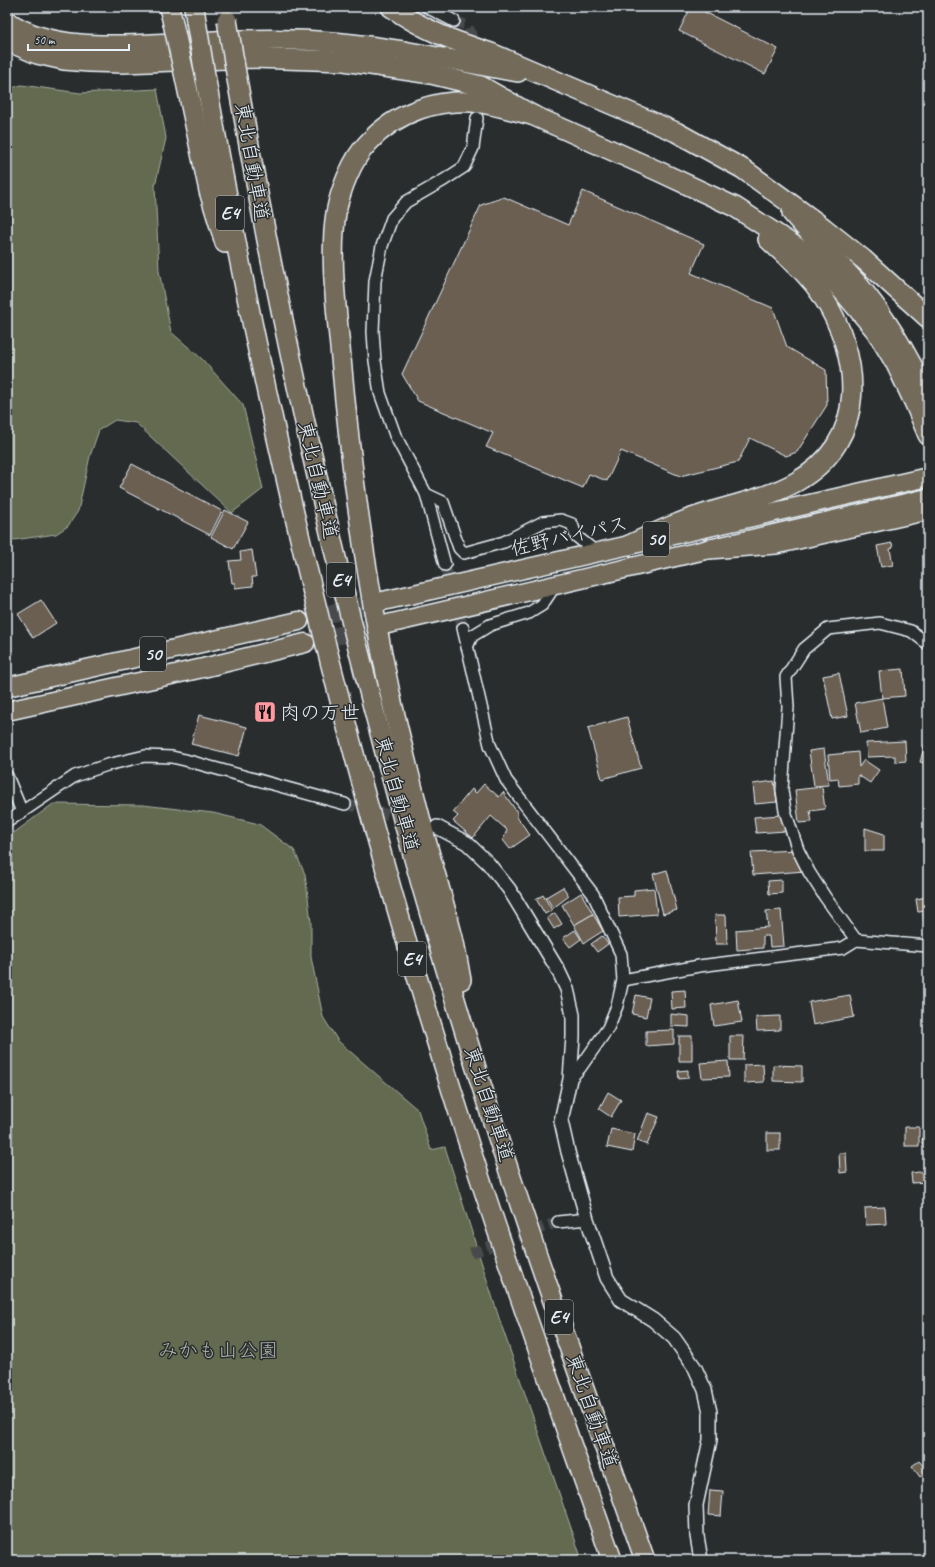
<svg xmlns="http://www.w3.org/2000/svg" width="935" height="1567" font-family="Caveat,'Klee One',sans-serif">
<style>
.green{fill:#646a4f;stroke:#a6aea4}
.building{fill:#6b5e51;stroke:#e8f1f8}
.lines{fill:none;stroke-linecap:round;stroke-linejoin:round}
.minor-tunnel{stroke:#464a4c;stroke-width:11;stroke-dasharray:11 5.5;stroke-linecap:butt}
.trunk-tunnel{stroke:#464a4c;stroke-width:18;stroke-dasharray:18 9;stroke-linecap:butt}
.minor-casing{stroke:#e8f1f8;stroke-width:14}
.tertiary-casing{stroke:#e8f1f8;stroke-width:16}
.trunk-casing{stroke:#e8f1f8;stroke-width:21}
.motorway-casing{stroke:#e8f1f8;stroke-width:22}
.minor{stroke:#2a2d2e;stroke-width:11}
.tertiary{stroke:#2a2d2e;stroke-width:13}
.trunk{stroke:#736b5a;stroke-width:18}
.motorway{stroke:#736b5a;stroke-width:19}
.motorway-bridge-casing{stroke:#e8f1f8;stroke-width:22;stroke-linecap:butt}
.motorway-bridge{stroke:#736b5a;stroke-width:19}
.labels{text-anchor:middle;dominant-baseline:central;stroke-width:3;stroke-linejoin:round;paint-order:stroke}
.shield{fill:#2a2d2e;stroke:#afb6bb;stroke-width:1}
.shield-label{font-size:19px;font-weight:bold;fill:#e8f1f8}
.street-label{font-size:20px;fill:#e8f1f8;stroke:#2a2d2e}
.poi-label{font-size:20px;fill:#e8f1f8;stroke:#2a2d2e;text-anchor:start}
.park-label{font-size:20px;fill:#adb4ac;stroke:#2a2d2e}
</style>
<rect width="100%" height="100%" fill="#2a2d2e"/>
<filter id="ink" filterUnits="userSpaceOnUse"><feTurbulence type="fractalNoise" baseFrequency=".025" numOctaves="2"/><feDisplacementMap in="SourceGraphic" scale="8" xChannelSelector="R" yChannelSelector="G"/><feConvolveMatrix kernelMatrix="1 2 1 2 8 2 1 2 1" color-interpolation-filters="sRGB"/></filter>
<g filter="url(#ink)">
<g class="green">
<polygon points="21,85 80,93 157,89 166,138 155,186 159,271 171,332 202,359 243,405 263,489 232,513 136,423 115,420 99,430 90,456 78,511 68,526 56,534 7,541 7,90"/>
<polygon points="53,804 143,805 213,813 259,824 294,850 305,874 311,922 311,957 323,1017 338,1041 418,1110 431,1150 445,1147 499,1318 582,1560 7,1560 7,838"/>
</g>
<g class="building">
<polygon points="691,7 695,7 778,49 765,74 679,31"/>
<polygon points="583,191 704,244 691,273 773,308 787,347 826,370 827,405 797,452 786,456 750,438 738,462 680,476 621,451 607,481 589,474 583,488 486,447 493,433 418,401 402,374 481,205 504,197 568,225"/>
<polygon points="132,464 222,511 210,535 119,488"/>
<polygon points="225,510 248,522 233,549 211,537"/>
<polygon points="892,543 893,548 890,549 893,565 881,567 877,546"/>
<polygon points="252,550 256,577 252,577 253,586 235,588 235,583 232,583 229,561 241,560 240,552"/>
<polygon points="41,600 56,623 33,638 18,614"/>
<polygon points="903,669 905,696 882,698 879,671"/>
<polygon points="839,673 848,716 832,719 823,676"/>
<polygon points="882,698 887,728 861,733 855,703"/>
<polygon points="199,715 247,727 239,756 191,744"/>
<polygon points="627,717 641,768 602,779 588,728"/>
<polygon points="928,733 928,764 920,762"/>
<polygon points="905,741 906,761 895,762 895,756 867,757 866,743"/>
<polygon points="824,749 829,785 814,786 809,751"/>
<polygon points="858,752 859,767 864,760 879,770 870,783 858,775 858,784 839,786 838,778 830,779 828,755"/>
<polygon points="774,781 777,802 755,804 753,784"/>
<polygon points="484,784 499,797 503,792 517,812 517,817 530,835 510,849 503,840 507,830 491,816 473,838 453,821 458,816 453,812 472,789 476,793"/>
<polygon points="822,787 825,809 810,811 812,822 799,823 795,790"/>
<polygon points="781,815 782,821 785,823 786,831 756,833 754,817"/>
<polygon points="865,828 884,834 884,851 865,851"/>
<polygon points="798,850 805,871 753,875 751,852"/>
<polygon points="667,870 677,910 663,914 653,874"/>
<polygon points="782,880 782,893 769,894 768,881"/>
<polygon points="563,887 569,896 553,908 546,897"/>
<polygon points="654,888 657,914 619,917 618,897 634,896 634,890"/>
<polygon points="581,893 593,914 574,925 562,905"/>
<polygon points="543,895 552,910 545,914 536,899"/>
<polygon points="927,897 928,911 918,912 916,899"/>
<polygon points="781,910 784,946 770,947 769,936 763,936 763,948 737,950 736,930 768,927 766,911"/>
<polygon points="555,913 562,924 554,929 547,918"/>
<polygon points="928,913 928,937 923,914"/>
<polygon points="593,914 603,931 584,943 574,925"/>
<polygon points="715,915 726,915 727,944 716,944"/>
<polygon points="575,930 581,939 570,947 563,938"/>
<polygon points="602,936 608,944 597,952 591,944"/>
<polygon points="685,990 686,1008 672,1009 671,991"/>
<polygon points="636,995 650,998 646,1017 632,1014"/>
<polygon points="850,995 854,1017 813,1025 809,1002"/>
<polygon points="738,1000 742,1022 714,1026 711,1005"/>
<polygon points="671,1014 689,1016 689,1027 671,1026"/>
<polygon points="780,1016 780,1030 757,1031 756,1017"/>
<polygon points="674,1030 674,1044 646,1046 646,1031"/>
<rect x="679" y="1036" width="13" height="25"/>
<polygon points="730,1036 744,1036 743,1060 730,1060"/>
<polygon points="728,1061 729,1077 702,1078 700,1063"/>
<polygon points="763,1064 764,1082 744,1083 744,1065"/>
<polygon points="773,1065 802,1066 802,1082 773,1081"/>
<polygon points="688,1070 688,1078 679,1079 678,1071"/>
<polygon points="608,1092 621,1100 611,1117 599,1109"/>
<polygon points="648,1113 659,1117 647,1145 637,1141"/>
<rect x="905" y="1127" width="14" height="19"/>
<polygon points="611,1129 635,1134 632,1152 607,1147"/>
<polygon points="923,1130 928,1131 928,1144 922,1144"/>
<rect x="767" y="1133" width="13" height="17"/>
<polygon points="839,1153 846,1153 847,1172 840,1173"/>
<polygon points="928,1171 928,1182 912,1183 911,1173"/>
<polygon points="885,1207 886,1224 866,1225 865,1208"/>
<polygon points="919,1461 928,1471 920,1477 912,1466"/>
<polygon points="710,1490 723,1491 721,1516 708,1515"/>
</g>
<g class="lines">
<g class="minor-tunnel">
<polyline points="454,21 466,25 471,33 475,89"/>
<polyline points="445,565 463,628"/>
<polyline points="345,804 406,819"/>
<polyline points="471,1253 558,1222"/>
</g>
<g class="trunk-tunnel">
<polyline points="299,621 383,601"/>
<polyline points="305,643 388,624"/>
</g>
<g class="minor-casing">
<g id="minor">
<polyline points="427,7 454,21"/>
<polyline points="426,494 443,502 459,548 464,553 504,542 543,522 561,520 572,524 576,536 597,553"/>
<polyline points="445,565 426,494 395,435 380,393 375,361 373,332 375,281 382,246 392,218 406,202 444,180 464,167 473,148 477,118"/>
<polyline points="463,628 490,745 506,780 593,894 621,954 623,980 617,1006 608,1028 580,1068 570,1079"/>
<polyline points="467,647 472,636 490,625 529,613 542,605 556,584"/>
<polyline points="7,776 22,812"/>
<polyline points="7,822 75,776 107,765 145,756 172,757 185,760 345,804"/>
<polyline points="856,940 825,897 809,872 798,850 785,811 782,790 788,707 786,677 804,649 828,629 880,623 911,631 928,644"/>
<polyline points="623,980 699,966 843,948 856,940 928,946"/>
<polyline points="558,1222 587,1219"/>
</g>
</g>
<g class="tertiary-casing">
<polyline id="tertiary" points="437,827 467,843 488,863 509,889 558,970 567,989 573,1015 573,1037 570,1079 561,1121 568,1152 587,1219 607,1278 621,1300 653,1320 674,1338 695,1368 705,1390 710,1412 710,1440 696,1505 697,1536 701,1560"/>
</g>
<g class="trunk-casing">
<g id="trunk">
<polyline points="383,601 928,477"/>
<polyline points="388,624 928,498"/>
<polyline points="7,687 299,621"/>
<polyline points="7,711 203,668 305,643"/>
</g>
</g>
<g class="motorway-casing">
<g id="motorway">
<polyline points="169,7 173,23"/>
<polyline points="194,7 196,21"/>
<path d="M391,7C423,30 454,41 491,53L676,132L743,169L824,228L863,259L928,318"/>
<path d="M7,21C57,55 132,44 190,42C232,40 275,38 317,41C385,45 451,60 518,72"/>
<polyline points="7,41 37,54 64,60 89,62 123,63 252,58 344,61 431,74 481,86 532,115 658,171 735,207 801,250 829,275 876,331 896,364 915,404 928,435"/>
<path d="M237,79C299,432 384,781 493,1122C540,1269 593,1414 645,1560"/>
<path d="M206,81C268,435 354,786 464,1129C510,1274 562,1417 612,1560"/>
<polyline points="186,82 209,191 225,243"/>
<path d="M792,213C812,237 835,259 856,282C886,317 909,356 928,398"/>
<path d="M629,545C645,538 662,529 679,523C717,507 760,502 796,482C870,440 862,356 821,294C807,272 786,257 768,239"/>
<polyline points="709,549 776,544 928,510"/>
<path d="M461,980C458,965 456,949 452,934C443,899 432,864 423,829C412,786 401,742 391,698C367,586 351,472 341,358C337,313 329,258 336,213C340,191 352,159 368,143C396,112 440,97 481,103C498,106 515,111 532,115"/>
</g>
</g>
<use href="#minor" class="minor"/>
<use href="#tertiary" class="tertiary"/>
<use href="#trunk" class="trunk"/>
<use href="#motorway" class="motorway"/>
<g class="motorway-bridge-casing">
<g id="motorway-bridge">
<polyline points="227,20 237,79"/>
<polyline points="196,21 206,81"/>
<polyline points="173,23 186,82"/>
</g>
</g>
<use href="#motorway-bridge" class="motorway-bridge"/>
</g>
</g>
<defs>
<g id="restaurant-square" transform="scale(1.15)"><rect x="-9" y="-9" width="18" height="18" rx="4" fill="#ff9aa2" stroke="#2a2d2e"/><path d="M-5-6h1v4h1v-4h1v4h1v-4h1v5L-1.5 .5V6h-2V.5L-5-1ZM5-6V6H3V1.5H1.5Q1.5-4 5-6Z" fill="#111"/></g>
</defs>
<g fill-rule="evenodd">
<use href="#restaurant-square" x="265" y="712"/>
</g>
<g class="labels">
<g class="shield">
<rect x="216" y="196" width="28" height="34" rx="3"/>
<rect x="643" y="522" width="26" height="34" rx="3"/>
<rect x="327" y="563" width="28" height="34" rx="3"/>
<rect x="140" y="637" width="26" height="34" rx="3"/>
<rect x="398" y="942" width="28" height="34" rx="3"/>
<rect x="545" y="1300" width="28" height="34" rx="3"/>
</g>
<g class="shield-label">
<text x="230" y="213">E4</text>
<text x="656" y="539">50</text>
<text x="341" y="580">E4</text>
<text x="153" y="654">50</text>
<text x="412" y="959">E4</text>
<text x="559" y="1317">E4</text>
</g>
<g class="street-label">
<text transform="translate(252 162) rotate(80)">東北自動車道</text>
<text transform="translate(318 480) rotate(77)">東北自動車道</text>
<text transform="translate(569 536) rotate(-13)">佐野バイパス</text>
<text transform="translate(397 794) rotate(75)">東北自動車道</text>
<text transform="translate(489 1104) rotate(72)">東北自動車道</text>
<text transform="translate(592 1411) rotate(71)">東北自動車道</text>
</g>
<g class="poi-label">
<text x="280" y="712">肉の万世</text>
</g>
<g class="park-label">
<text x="218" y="1350">みかも山公園</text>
</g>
</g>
<rect width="935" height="1567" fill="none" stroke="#2a2d2e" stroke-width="24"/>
<rect x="12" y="12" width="911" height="1543" fill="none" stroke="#e8f1f8" stroke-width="1.5" filter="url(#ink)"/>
<path d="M28 44v6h101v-6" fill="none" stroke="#e8f1f8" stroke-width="2"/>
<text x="34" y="44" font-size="12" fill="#e8f1f8" stroke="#2a2d2e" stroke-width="3" paint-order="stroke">50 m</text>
</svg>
